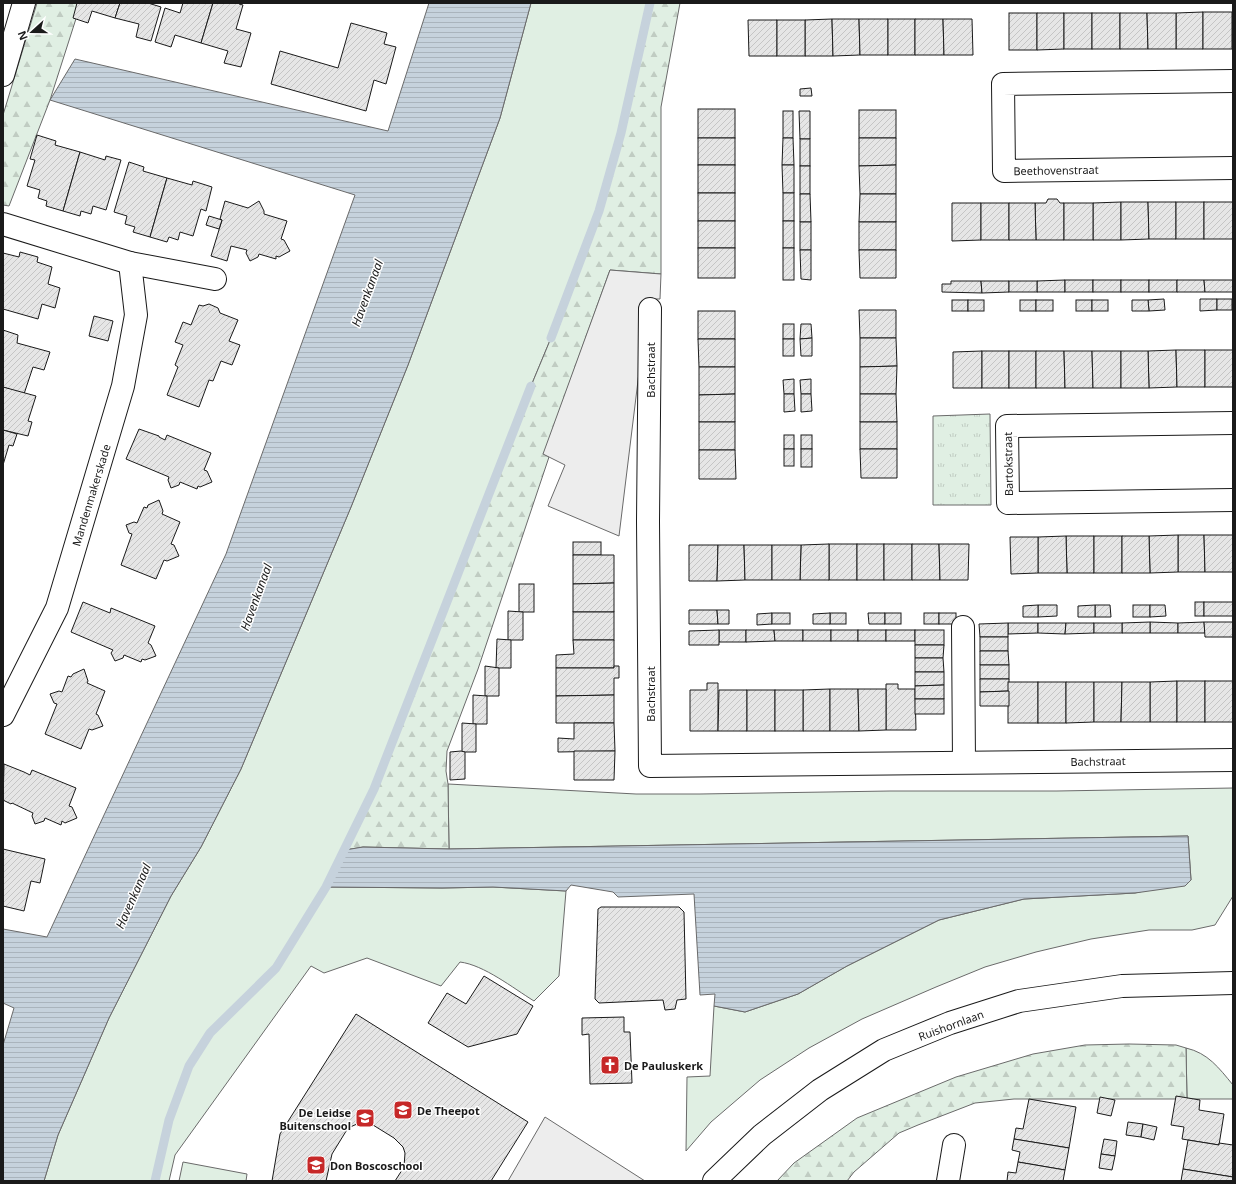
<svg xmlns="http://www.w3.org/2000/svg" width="1236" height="1184" font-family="'Noto Sans',sans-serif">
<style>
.green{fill:#e0efe3;stroke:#6a6a6a}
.forest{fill:url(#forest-firs);stroke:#6a6a6a}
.park{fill:url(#park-tufts);stroke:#6a6a6a}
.parking{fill:#ededed;stroke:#6a6a6a}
.water{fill:url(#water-rules);stroke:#6a6a6a}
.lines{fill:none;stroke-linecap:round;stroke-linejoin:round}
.stream{stroke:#c6d2dc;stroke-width:9}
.building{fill:url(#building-hatch);stroke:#1a1a1a}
.minor-casing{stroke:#1a1a1a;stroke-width:24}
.major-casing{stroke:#1a1a1a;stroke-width:24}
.minor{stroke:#fff;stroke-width:22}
.major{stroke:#fff;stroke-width:22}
.labels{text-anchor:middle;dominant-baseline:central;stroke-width:3;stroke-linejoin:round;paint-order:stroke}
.street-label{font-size:11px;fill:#1a1a1a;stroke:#fff}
.poi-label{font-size:11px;font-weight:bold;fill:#1a1a1a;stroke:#fff;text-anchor:start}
.water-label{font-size:12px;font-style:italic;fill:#1a1a1a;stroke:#fff}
</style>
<defs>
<pattern id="forest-firs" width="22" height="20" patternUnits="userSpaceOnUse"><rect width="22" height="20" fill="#e0efe3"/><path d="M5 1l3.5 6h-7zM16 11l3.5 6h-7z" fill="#c0ccc2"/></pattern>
<pattern id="park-tufts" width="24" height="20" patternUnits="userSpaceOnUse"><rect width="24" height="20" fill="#e0efe3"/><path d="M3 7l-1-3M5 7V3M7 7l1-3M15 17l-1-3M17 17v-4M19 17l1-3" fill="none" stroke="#c0ccc2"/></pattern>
<pattern id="water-rules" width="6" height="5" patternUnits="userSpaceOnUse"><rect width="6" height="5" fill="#c6d2dc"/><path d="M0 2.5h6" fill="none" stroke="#aab4bc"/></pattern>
<pattern id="building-hatch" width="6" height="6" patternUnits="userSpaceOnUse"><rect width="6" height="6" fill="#e6e6e6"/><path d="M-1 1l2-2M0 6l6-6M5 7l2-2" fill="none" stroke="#c5c5c5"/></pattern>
</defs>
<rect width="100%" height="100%" fill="#fff"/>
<g class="green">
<path d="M531,3H650L621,133L599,211L551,338L531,386L374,789L327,887L442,888L493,887L566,891L559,976L534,1001C513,988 484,965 460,962L441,986L367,958L324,973L311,966L175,1155L169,1181H44L58,1135L109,1018L171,896L201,847L241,769L351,507L408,365L500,118Z"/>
<polygon points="448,784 636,794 700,794 890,791 1057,791 1233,788 1233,896 1215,925 1192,930 1149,930 1091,939 1036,952 985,967 936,987 862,1019 809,1048 760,1080 711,1122 686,1151 687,1077 710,1076 714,1006 745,1012 798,994 847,966 939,920 1024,899 1135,893 1191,880 1188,836 449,849"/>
<path d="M1186,1048C1208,1053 1219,1068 1233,1085V1099H1187Z"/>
<polygon points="183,1162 247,1174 246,1181 179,1181"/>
</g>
<g class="forest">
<polygon points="37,3 81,3 50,100 9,206 3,205 3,115"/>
<polygon points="650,3 680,3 661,107 661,274 610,270 544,454 549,457 478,669 447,751 446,771 448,784 449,849 363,847 345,850 374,789 531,386 551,338 599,211 621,133"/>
<polygon points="1129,1044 1176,1045 1186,1048 1187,1099 1014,1099 975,1103 918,1125 899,1133 854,1172 847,1181 777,1181 794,1163 857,1118 956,1077 1033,1054 1085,1045"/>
</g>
<polygon class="park" points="990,414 991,505 933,505 933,416"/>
<g class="parking">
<polygon points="610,270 661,274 660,299 648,299 619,536 548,506 565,465 543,454"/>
<polygon points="545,1117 645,1181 508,1181"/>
</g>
<g class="water">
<polygon points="429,3 531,3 500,118 408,365 351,507 241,769 201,847 171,896 109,1018 58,1135 44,1181 3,1181 3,1045 14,1008 3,1003 3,929 47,937 226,554 355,195 50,100 75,59 388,131"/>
<polygon points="1188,836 1191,880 1185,886 1135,893 1024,899 939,920 847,966 798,994 745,1012 714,1006 715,994 700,995 694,894 618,897 613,892 571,885 566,891 493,887 442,888 326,887 345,850 363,847 449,849"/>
</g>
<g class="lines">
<g class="stream">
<polyline points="551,338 599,211 621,133 650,3"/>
<polyline points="155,1181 169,1120 189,1066 210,1033 276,968 326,887 374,789 531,386"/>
</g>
</g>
<g class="building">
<polygon points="77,3 120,3 115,18 92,11 88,23 73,18"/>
<polygon points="120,3 148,3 161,7 151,41 136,37 139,24 115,18"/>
<polygon points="183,3 213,3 201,43 175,35 171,47 155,42 165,8 180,13"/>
<polygon points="213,3 239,3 239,4 243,5 236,29 251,33 241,67 224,63 228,51 201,43"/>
<polygon points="1203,12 1203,49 1176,49 1176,13"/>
<rect x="1203" y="12" width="29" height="37"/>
<rect x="1009" y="13" width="28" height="37"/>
<polygon points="1037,13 1064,13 1064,49 1037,50"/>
<rect x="1064" y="13" width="28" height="36"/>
<rect x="1092" y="13" width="28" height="36"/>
<polygon points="1120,13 1147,13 1148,49 1120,49"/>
<polygon points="1147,13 1176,13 1176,49 1148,49"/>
<polygon points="832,19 833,56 805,56 805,20"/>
<polygon points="832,19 859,19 860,55 833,56"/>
<polygon points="859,19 888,19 888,55 860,55"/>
<rect x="888" y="19" width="27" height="36"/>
<polygon points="915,19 943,19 944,55 915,55"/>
<polygon points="943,19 972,19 973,55 944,55"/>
<polygon points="748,20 777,20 777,56 749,56"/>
<rect x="777" y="20" width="28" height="36"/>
<polygon points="351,23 387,33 384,44 396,47 386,84 374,80 366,111 271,84 280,51 338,68"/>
<polygon points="811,88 812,96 800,96 800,89"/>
<rect x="698" y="109" width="37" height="29"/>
<rect x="859" y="110" width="37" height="28"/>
<rect x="783" y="111" width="10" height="27"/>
<polygon points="799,111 810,111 810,139 800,139"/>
<polygon points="37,135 56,141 55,145 80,152 63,211 46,206 47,201 38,198 40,190 27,186 35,160 30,159"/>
<rect x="698" y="138" width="37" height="27"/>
<polygon points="783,138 793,138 794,165 782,165"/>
<polygon points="859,138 896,138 896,165 859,166"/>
<rect x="800" y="139" width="10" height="27"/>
<polygon points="80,152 105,160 106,156 121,160 106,210 93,206 91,214 81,211 80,216 63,211"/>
<polygon points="129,162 144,167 143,171 167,178 150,237 133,232 135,227 125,224 127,216 114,212"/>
<rect x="698" y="165" width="37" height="28"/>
<polygon points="782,165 794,165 794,193 783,193"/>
<polygon points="896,165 896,194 860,194 859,166"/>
<rect x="800" y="166" width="10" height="28"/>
<polygon points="167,178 192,185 193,181 212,187 206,211 201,209 193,236 180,232 178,240 169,237 167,242 150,237"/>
<rect x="698" y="193" width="37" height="28"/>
<rect x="783" y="193" width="11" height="28"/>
<polygon points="800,194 810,194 811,222 800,222"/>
<polygon points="860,194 896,194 896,222 859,222"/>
<polygon points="1048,199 1057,199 1060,203 1064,203 1064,240 1036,240 1035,203 1046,203"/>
<polygon points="225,201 248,208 259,201 264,211 264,214 287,221 281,239 284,240 290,251 279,257 276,256 276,259 259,254 258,257 250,261 246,253 247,250 231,246 227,261 211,256 222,220 220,219"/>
<polygon points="1121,202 1121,240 1093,240 1093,203"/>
<polygon points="1121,202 1148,202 1149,239 1121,240"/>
<polygon points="1148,202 1176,202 1176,239 1149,239"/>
<rect x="1176" y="202" width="28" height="37"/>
<rect x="1204" y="202" width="29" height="37"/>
<polygon points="952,203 981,203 981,240 952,241"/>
<rect x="981" y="203" width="28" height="37"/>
<polygon points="1009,203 1035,203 1036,240 1009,240"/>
<rect x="1064" y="203" width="29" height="37"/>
<polygon points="209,216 222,220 219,229 206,225"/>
<rect x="698" y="221" width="37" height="27"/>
<rect x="783" y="221" width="11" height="27"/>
<rect x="800" y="222" width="11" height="28"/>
<rect x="859" y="222" width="37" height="28"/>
<rect x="698" y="248" width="37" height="30"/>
<rect x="783" y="248" width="11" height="32"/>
<polygon points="800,250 811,250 811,280 801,279"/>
<polygon points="859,250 896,250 896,278 860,278"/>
<polygon points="20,252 38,257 37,262 52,267 48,284 60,288 55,308 42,304 38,319 3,309 3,253 19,257"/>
<polygon points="1065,280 1065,292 1037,292 1037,281"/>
<rect x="1065" y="280" width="28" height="12"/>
<rect x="1093" y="280" width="28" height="12"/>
<rect x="1121" y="280" width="28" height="12"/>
<rect x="1149" y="280" width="28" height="12"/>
<polygon points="1177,280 1204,280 1205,292 1177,292"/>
<polygon points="1204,280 1233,280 1233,292 1205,292"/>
<polygon points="951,281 981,281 982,293 942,292 942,284 951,284"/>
<polygon points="981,281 1009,281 1009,292 982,293"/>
<rect x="1009" y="281" width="28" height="11"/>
<polygon points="1164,299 1165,310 1149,311 1148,300"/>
<polygon points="1200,299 1217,299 1217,310 1200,311"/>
<rect x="1217" y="299" width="15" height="11"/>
<rect x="952" y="300" width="16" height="11"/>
<rect x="968" y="300" width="16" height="11"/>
<rect x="1020" y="300" width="16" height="11"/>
<rect x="1036" y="300" width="17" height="11"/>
<rect x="1076" y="300" width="16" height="11"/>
<rect x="1092" y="300" width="16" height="11"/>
<polygon points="1132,300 1148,300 1149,311 1132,311"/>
<polygon points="209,304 218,308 220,313 238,320 229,341 240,345 232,365 221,361 213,381 209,380 199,407 167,395 178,367 175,365 183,345 175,342 183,322 191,325 199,305 203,306"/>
<polygon points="859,310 896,310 896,338 860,338"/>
<rect x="698" y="311" width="37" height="28"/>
<polygon points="94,316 113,321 108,341 89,336"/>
<rect x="783" y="324" width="11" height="15"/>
<polygon points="801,324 811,324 812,338 800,339"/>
<polygon points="3,330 18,335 17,343 50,352 44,370 33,367 24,394 3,387"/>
<polygon points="812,338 812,356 801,356 800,339"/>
<polygon points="860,338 896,338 897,366 860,367"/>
<polygon points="698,339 735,339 735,367 699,367"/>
<rect x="783" y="339" width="11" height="17"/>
<polygon points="1176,350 1177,387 1149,388 1148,351"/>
<polygon points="1176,350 1205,350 1205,387 1177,387"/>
<rect x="1205" y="350" width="28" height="37"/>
<polygon points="982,351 982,388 953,388 953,352"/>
<rect x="982" y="351" width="27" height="37"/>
<rect x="1009" y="351" width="27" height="37"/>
<polygon points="1036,351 1064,351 1065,388 1036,388"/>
<polygon points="1064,351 1092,351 1093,388 1065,388"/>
<polygon points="1092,351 1121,351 1121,388 1093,388"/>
<polygon points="1121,351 1148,351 1149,388 1121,388"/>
<polygon points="897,366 896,394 860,394 860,367"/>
<polygon points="699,367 735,367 735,394 699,395"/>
<polygon points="794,379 794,394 784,394 783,380"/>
<polygon points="811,379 811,394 801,394 800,380"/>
<polygon points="3,387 36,396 28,421 32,422 28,436 3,430"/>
<polygon points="735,394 735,422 699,422 699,395"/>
<polygon points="784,394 794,394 795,411 784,412"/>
<polygon points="801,394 811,394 812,411 801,412"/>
<polygon points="860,394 896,394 897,422 860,422"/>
<rect x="699" y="422" width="36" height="28"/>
<rect x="860" y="422" width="37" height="27"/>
<polygon points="139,429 159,436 159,437 165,440 167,435 211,453 204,470 207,471 212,482 200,487 198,486 197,489 180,482 179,485 171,488 168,480 169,477 126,459"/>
<polygon points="3,430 17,434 13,446 9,445 3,465"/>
<rect x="784" y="435" width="10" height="14"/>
<rect x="801" y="435" width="11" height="14"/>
<rect x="784" y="449" width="10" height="17"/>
<rect x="801" y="449" width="11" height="18"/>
<polygon points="860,449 897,449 897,478 861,478"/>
<polygon points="699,450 735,450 736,479 699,479"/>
<polygon points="159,500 163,511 162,514 180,522 171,544 174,545 179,556 167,561 164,560 156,579 121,565 132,534 129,533 126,525 134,522 137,523 144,507 147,508 148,505"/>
<polygon points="1178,535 1204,535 1205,572 1178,572"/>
<polygon points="1178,535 1178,572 1150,573 1149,536"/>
<polygon points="1204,535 1233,535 1233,572 1205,572"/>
<polygon points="1066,536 1094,536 1094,573 1067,573"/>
<polygon points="1066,536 1067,573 1038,573 1038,537"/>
<rect x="1094" y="536" width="28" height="37"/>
<polygon points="1122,536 1149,536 1150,573 1122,573"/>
<polygon points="1010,537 1038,537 1038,573 1011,574"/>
<rect x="573" y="542" width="28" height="13"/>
<rect x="829" y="544" width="28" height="36"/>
<polygon points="829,544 829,580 800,580 801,545"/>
<rect x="857" y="544" width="27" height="36"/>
<rect x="884" y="544" width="28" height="36"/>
<polygon points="912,544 939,544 940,580 912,580"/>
<polygon points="939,544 969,544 968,580 940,580"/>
<polygon points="689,545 718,545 717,581 689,581"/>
<polygon points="718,545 744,545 745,580 717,581"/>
<polygon points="744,545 772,545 772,580 745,580"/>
<polygon points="772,545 801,545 800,580 772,580"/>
<polygon points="573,555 614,555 614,583 573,584"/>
<polygon points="614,583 614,612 573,612 573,584"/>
<rect x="519" y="584" width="15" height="28"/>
<polygon points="83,602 110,613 111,608 155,626 148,643 151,645 156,656 145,660 142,659 141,662 124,655 123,658 115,661 111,653 113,650 71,632"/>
<rect x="1195" y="602" width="9" height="14"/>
<rect x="1204" y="602" width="29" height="14"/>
<polygon points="1038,605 1057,605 1057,616 1038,617"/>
<polygon points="1038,605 1038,617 1023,617 1023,606"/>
<polygon points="1095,605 1110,605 1111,617 1095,617"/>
<polygon points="1095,605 1095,617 1078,617 1078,606"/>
<rect x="1133" y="605" width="17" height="12"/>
<polygon points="1150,605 1165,605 1166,616 1150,617"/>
<polygon points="689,610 717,610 718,624 689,624"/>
<polygon points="717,610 729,610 729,624 718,624"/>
<polygon points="508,611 523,612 523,640 508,640"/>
<rect x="573" y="612" width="41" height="28"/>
<polygon points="772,613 772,624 757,625 757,614"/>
<rect x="772" y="613" width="18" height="11"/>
<rect x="830" y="613" width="16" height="11"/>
<polygon points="830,613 830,624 813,624 813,614"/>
<polygon points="868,613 885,613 885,624 869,624"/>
<rect x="885" y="613" width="16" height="11"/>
<rect x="924" y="613" width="15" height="11"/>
<rect x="939" y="613" width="17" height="11"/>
<polygon points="1150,622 1178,623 1178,633 1150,633"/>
<polygon points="1150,622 1150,633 1122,633 1122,623"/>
<polygon points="1204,622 1205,633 1178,633 1178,623"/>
<polygon points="1204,622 1233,622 1233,637 1205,637"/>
<polygon points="1008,623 1038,623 1038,633 1008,634"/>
<polygon points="1008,623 1008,637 980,637 979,624"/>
<polygon points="1038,623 1066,623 1065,634 1038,633"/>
<polygon points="1066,623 1094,623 1094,633 1065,634"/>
<rect x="1094" y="623" width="28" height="10"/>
<rect x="719" y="630" width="27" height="12"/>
<polygon points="719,630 719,645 689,645 689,631"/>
<polygon points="746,630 774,630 775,641 746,642"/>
<polygon points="774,630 803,630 803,641 775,641"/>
<rect x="803" y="630" width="28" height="11"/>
<rect x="831" y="630" width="27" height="11"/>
<rect x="858" y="630" width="28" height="11"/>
<rect x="886" y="630" width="29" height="11"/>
<rect x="915" y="630" width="29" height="15"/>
<rect x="980" y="637" width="28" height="14"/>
<polygon points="497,639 511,640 511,668 496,668"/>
<polygon points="573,640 614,640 614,668 556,668 556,655 574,654"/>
<polygon points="915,645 944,645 943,658 915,658"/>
<polygon points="980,651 1008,651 1009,665 980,665"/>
<polygon points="915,658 943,658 944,672 915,672"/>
<rect x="980" y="665" width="29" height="14"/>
<polygon points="485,666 499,668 499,696 485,696"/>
<polygon points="614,666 619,666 619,678 614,678 614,695 556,696 556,668 614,668"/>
<polygon points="84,669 88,681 87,683 105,691 96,714 98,715 103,726 92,730 89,729 81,749 45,734 57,704 54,703 50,694 59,691 62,692 68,676 71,677 73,674"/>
<polygon points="915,672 944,672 944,685 915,686"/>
<polygon points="980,679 1009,679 1009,691 980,692"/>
<polygon points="1177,681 1177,722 1150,722 1150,682"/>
<rect x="1177" y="681" width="28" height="41"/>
<rect x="1205" y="681" width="28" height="41"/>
<rect x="1008" y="682" width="30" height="41"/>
<rect x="1038" y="682" width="28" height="41"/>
<polygon points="1066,682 1094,682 1094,722 1066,723"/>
<polygon points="1094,682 1122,682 1121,722 1094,722"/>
<polygon points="1122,682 1150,682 1150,722 1121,722"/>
<polygon points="707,683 718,683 718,731 690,731 690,690 707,690"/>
<polygon points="886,684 898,684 898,689 915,689 916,730 886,730"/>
<polygon points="944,685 944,699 915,699 915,686"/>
<polygon points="830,689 830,731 803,731 803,690"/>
<polygon points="830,689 858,689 859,731 830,731"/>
<polygon points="858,689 886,689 886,730 859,731"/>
<polygon points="719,690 747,690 747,731 718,731"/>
<rect x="747" y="690" width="28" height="41"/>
<rect x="775" y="690" width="28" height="41"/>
<polygon points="1009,691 1009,706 980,706 980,692"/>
<polygon points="473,695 487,696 487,724 473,724"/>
<polygon points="614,695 614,723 556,723 556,696"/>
<rect x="915" y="699" width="29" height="15"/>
<polygon points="462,723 476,724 476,752 462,752"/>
<polygon points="574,723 614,723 615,751 558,752 558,738 574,739"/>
<polygon points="461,751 465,752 465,779 450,780 450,752"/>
<polygon points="574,751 615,751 614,780 574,780"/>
<polygon points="4,764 24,772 30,775 32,770 76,788 69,806 72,807 77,818 65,823 62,821 61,825 45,818 44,821 35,824 32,816 33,813 12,803 11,804 3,800"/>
<polygon points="3,849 45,859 40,883 31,881 24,911 3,906"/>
<polygon points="601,907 679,907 684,912 686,999 677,1000 675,1009 665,1010 663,1000 599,1003 595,999 598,909"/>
<polygon points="484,976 533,1006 517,1034 468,1047 428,1023 447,993 466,1004"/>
<polygon points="356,1014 528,1122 491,1181 395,1181 404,1167 405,1153 403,1147 394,1138 373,1125 363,1123 357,1124 348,1128 332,1154 326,1181 272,1181 280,1134"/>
<polygon points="624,1017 624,1032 630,1032 632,1083 590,1084 589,1034 582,1035 582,1018"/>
<polygon points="1176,1096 1200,1100 1199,1110 1224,1114 1219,1145 1182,1139 1184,1127 1171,1125"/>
<polygon points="1100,1097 1115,1100 1111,1116 1097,1113"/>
<polygon points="1029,1099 1076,1107 1069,1148 1014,1139 1016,1128 1023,1129"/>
<polygon points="1128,1122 1143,1124 1141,1137 1126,1135"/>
<polygon points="1143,1124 1157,1127 1154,1140 1141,1137"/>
<polygon points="1014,1139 1069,1148 1065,1170 1018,1162 1020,1152 1012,1150"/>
<polygon points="1104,1139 1117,1141 1115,1156 1101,1154"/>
<polygon points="1188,1140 1219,1145 1219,1143 1233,1145 1233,1177 1183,1169"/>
<polygon points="1101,1154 1115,1156 1112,1170 1099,1168"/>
<polygon points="1018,1162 1065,1170 1063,1181 1007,1181 1008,1172 1016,1173"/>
<polygon points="1183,1169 1233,1177 1233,1181 1181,1181"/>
</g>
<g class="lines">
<g class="minor-casing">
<g id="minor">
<polyline points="3,75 24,3"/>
<polyline points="1233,81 1003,84 1004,171 1233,168"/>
<polyline points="3,224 130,263 136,315 123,386 57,608 3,715"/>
<polyline points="130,263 215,279"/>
<polyline points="650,309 648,521 650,766 1233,760"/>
<polyline points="1233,423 1007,426 1008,503 1233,500"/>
<polyline points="963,627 964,762"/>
<polyline points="948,1181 954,1145"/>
</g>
</g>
<g class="major-casing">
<polyline id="major" points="714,1181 762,1135 820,1090 884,1050 950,1023 1019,1001 1122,986 1233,983"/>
</g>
<use href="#minor" class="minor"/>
<use href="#major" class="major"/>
</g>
<defs>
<g id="church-square" transform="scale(1)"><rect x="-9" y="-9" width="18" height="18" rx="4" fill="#c62828" stroke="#fff"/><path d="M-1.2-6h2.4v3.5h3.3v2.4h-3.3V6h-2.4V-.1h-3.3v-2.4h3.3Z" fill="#fff"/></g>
<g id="school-square" transform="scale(1)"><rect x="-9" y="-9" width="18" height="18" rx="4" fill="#c62828" stroke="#fff"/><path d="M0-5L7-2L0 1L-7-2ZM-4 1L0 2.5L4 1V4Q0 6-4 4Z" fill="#fff"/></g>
</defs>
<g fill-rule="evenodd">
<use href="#church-square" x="610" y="1065"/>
<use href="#school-square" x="403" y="1110"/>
<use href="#school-square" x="365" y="1118"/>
<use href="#school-square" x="316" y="1165"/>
</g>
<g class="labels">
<g class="street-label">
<text transform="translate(1056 170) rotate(-1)">Beethovenstraat</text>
<text transform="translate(650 370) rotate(-90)">Bachstraat</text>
<text transform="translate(1008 464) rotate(-91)">Bartokstraat</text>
<text transform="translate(91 495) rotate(-73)">Mandenmakerskade</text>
<text transform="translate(650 694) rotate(-90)">Bachstraat</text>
<text transform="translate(1098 761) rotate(-1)">Bachstraat</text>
<text transform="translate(951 1025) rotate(-20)">Ruishornlaan</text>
</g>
<g class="poi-label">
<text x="624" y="1065">De Pauluskerk</text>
<text x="417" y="1110">De Theepot</text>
<text x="351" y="1112" text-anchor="end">De Leidse<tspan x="351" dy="13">Buitenschool</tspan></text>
<text x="330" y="1165">Don Boscoschool</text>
</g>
<g class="water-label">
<text transform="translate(367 293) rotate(-70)">Havenkanaal</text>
<text transform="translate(256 597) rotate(-70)">Havenkanaal</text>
<text transform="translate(133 896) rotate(-66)">Havenkanaal</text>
</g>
</g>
<rect width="1236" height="1184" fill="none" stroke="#1a1a1a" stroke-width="8"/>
<g transform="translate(32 32) rotate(249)" stroke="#ffffff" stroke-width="3" paint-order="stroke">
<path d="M0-3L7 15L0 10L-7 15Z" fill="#1a1a1a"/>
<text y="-6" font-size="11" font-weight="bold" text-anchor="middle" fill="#1a1a1a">N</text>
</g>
</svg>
